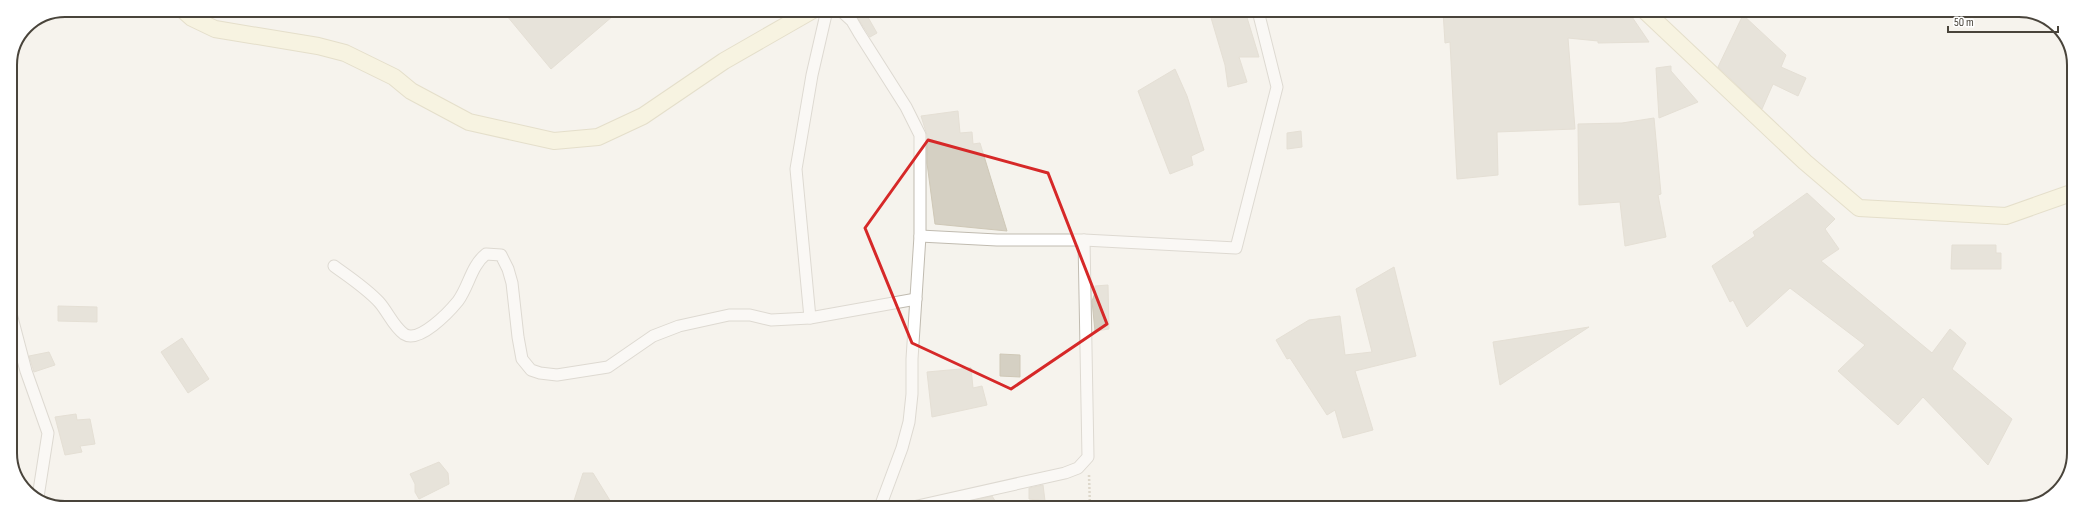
<svg xmlns="http://www.w3.org/2000/svg" width="2084" height="518" font-family="'Sofia Sans Condensed',sans-serif">
<style>
.building{fill:#d5d0c3;stroke:#cfc8b7}
.lines{fill:none;stroke-linecap:round;stroke-linejoin:round}
.street-casing{stroke:#c0bbb0;stroke-width:13}
.secondary-casing{stroke:#cfc7a1;stroke-width:18}
.path{stroke:#c0b8a3;stroke-width:2.5;stroke-dasharray:2 2;stroke-linecap:butt}
.street{stroke:#fff;stroke-width:11}
.secondary{stroke:#f9f3d2;stroke-width:16}
.marked{fill:none;stroke:#d62828;stroke-width:3;stroke-linejoin:round}
.rim{fill:none;stroke:#49443b;stroke-width:2}
</style>
<rect width="100%" height="100%" fill="#f5f3ed"/>
<g class="building">
<polygon points="502,10 620,10 551,69"/>
<polygon points="1209,11 1245,11 1259,57 1239,57 1247,82 1228,87 1225,65"/>
<polygon points="1443,11 1628,11 1649,42 1598,43 1598,41 1568,38 1575,129 1497,132 1498,175 1457,179 1450,42 1445,43"/>
<polygon points="865,12 877,33 870,37 857,17"/>
<polygon points="1743,15 1786,55 1781,67 1806,78 1798,96 1773,84 1762,109 1718,67"/>
<polygon points="1671,66 1671,71 1698,102 1659,118 1656,68"/>
<polygon points="1175,69 1187,96 1204,150 1191,156 1193,165 1170,174 1138,91"/>
<polygon points="958,111 960,133 972,132 973,144 980,143 1007,231 935,224 927,163 927,135 921,116"/>
<polygon points="1654,118 1661,194 1658,195 1666,237 1625,246 1620,202 1579,205 1578,124 1622,123"/>
<polygon points="1301,131 1302,147 1287,149 1287,133"/>
<polygon points="1807,193 1835,219 1825,229 1839,249 1821,261 1932,353 1950,329 1966,343 1952,369 2012,419 1988,465 1923,397 1898,425 1838,371 1865,345 1790,288 1747,327 1733,300 1730,302 1712,266 1755,236 1753,232"/>
<polygon points="1952,245 1996,245 1996,253 2001,253 2001,269 1951,269"/>
<polygon points="1394,267 1416,356 1355,371 1373,430 1343,438 1335,410 1327,415 1290,358 1287,359 1276,340 1309,320 1340,316 1345,355 1372,352 1356,289"/>
<polygon points="1108,285 1109,329 1095,331 1092,301 1095,293 1095,286"/>
<polygon points="58,306 97,307 97,322 58,321"/>
<polygon points="1589,327 1500,385 1493,342"/>
<polygon points="182,338 209,379 188,393 161,352"/>
<polygon points="49,352 55,365 34,372 29,356"/>
<polygon points="1000,354 1020,355 1020,377 1000,376"/>
<polygon points="971,368 973,388 982,386 987,405 932,417 927,372"/>
<polygon points="76,414 77,420 90,419 95,444 80,446 82,452 65,455 55,417"/>
<polygon points="439,462 448,473 449,484 419,499 415,492 415,484 410,474"/>
<polygon points="583,473 593,473 614,507 572,507"/>
<polygon points="1043,485 1045,501 1029,499 1029,488"/>
<polygon points="992,496 999,507 951,507 950,506"/>
</g>
<g class="lines">
<g class="street-casing">
<g id="street">
<polyline points="827,10 812,75 796,169 810,318 916,299"/>
<polyline points="840,10 852,21 859,33 906,107 920,135 920,236 912,359 912,394 909,422 902,448 880,507"/>
<polyline points="920,236 997,240 1084,240 1236,248 1277,87 1258,11"/>
<path d="M334,266C349,277 366,288 379,302C388,312 393,326 404,334C419,344 449,312 458,301C469,286 471,266 486,254L501,255L508,269L512,283L518,337L522,359L531,370L540,373L557,375L608,367L653,336L679,326L729,315H750L771,320L810,318"/>
<polyline points="10,310 26,371 48,433 38,497"/>
<polyline points="913,507 1065,473 1078,468 1088,457 1084,240"/>
</g>
</g>
<g class="secondary-casing">
<g id="secondary">
<polyline points="183,10 192,18 215,29 318,46 345,53 394,77 411,91 469,122 554,141 598,137 643,116 724,61 813,10"/>
<polyline points="1645,11 1805,162 1859,208 2006,216 2074,192"/>
</g>
</g>
<polyline class="path" points="1089,475 1090,507"/>
<use href="#street" class="street"/>
<use href="#secondary" class="secondary"/>
</g>
<path d="M0 0H2084V518H0ZM928,140L1048,173L1107,324L1011,389L912,343L865,228Z" fill="#f5f3ed" fill-opacity=".55" fill-rule="evenodd"/>
<path class="marked" d="M928,140L1048,173L1107,324L1011,389L912,343L865,228Z"/>
<path d="M0 0H2084V518H0ZM65 17H2019A48 48 0 0 1 2067 65V453A48 48 0 0 1 2019 501H65A48 48 0 0 1 17 453V65A48 48 0 0 1 65 17Z" fill="#fff" fill-rule="evenodd"/>
<path class="rim" d="M65 17H2019A48 48 0 0 1 2067 65V453A48 48 0 0 1 2019 501H65A48 48 0 0 1 17 453V65A48 48 0 0 1 65 17Z"/>
<path d="M1948 26v6h110v-6" fill="none" stroke="#49443b" stroke-width="2"/>
<text x="1954" y="26" font-size="12" fill="#49443b" stroke="#ffffff" stroke-width="3" paint-order="stroke">50 m</text>
</svg>
